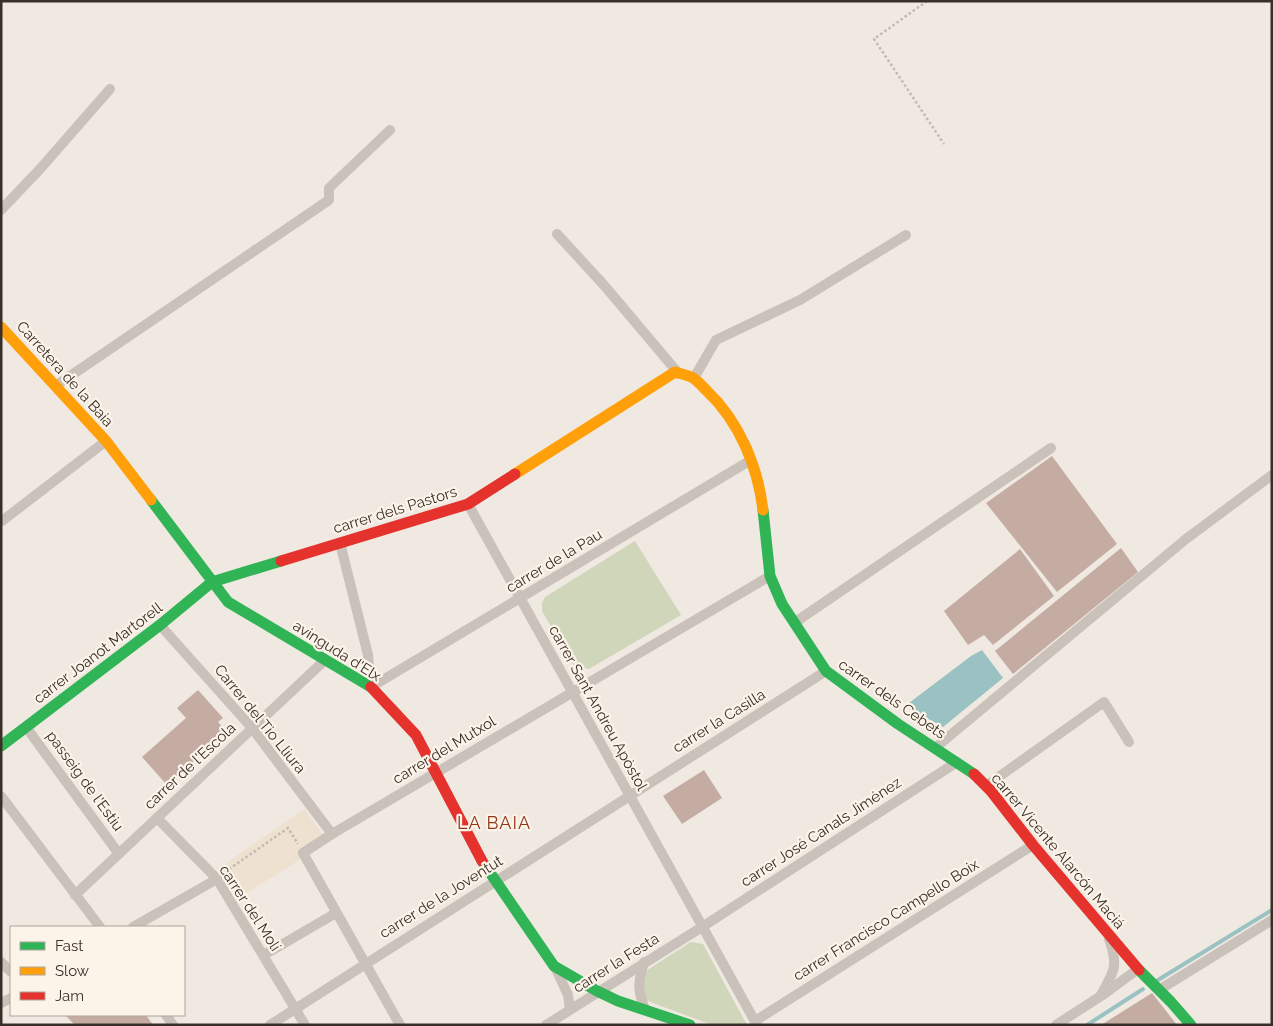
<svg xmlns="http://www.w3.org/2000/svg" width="1273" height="1026" font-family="Raleway,sans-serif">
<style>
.green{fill:#d0d6ba}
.plaza{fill:#eee1d0}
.water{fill:#9bc2c2}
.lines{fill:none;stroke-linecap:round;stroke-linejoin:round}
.stream{stroke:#9bc2c2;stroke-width:4}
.building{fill:#c5aca2}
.path{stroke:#c1bab3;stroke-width:2.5;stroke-dasharray:2.5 2.5;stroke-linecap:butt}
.street{stroke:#c9c1ba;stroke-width:10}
.fast{stroke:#30b455;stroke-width:11}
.slow{stroke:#ff9f0a;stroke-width:11}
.jam{stroke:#e5322d;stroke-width:11}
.labels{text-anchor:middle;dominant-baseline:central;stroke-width:4.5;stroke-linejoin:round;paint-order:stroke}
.street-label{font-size:15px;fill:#3a2e28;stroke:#fcf4e9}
.quarter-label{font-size:18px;letter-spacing:1px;fill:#923718;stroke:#fcf4e9}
</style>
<rect width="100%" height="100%" fill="#efe9e2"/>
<g class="green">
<polygon points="635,541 681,615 589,669 574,666 542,611 542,603 545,597"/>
<polygon points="691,942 703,944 747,1025 712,1025 645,1000 643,995 644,972"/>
</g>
<polygon class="plaza" points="304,809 328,842 242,896 222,866"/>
<polygon class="water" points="982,650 1003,678 943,727 905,706 971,656"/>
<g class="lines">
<g class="stream">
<polyline points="1158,980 1272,910"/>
<polyline points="1087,1025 1143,989"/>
</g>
</g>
<g class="building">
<polygon points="1052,456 1117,544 1057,592 986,503"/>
<polygon points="1121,548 1138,572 1013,674 995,651"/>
<polygon points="1020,549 1054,596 993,645 984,635 968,645 944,611"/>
<polygon points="198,690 223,718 218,722 227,732 167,785 142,757 186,718 177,708"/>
<polygon points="704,770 722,798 682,824 663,796"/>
<polygon points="1152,993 1177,1025 1101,1025"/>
<polygon points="65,1015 146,1015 153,1025 75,1025"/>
</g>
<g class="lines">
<g class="path">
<polyline points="927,1 874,39 944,144"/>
<polyline points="225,872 288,828 298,844"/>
</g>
<g class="street">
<polyline points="1,210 40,169 110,89"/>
<polyline points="557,234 603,284 679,374"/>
<polyline points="694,378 716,340 800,300 906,235"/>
<polyline points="57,385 329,200 329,188 390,130"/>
<polyline points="468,504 757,1025"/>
<polyline points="2,521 106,441"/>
<polyline points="340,543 368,655 371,687 751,460"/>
<polyline points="794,623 1051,448"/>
<polyline points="160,625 252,728 332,834"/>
<polyline points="26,727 119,854"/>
<polyline points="935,748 1186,539 1272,475"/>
<polyline points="986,786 1104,702 1129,742"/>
<polyline points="1,796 100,927"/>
<polyline points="157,818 217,879 305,1025"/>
<polyline points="75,895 325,660"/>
<polyline points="133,927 217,879"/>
<polyline points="264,955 336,913"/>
<polyline points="1,962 11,972"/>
<path d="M644,962C638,983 637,989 645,1009"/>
<polyline points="555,967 568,995 570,1009"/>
<polyline points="1159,990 1272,920"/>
<path d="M1101,995C1114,971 1119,967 1109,939"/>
<polyline points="1,1003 11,998"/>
<polyline points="166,1015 173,1025"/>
<polyline points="755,1021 1033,845"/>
<polyline points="270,1025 826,671"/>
<polyline points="400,1025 303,853 332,834 770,576"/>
<polyline points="546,1025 702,927 957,762"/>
<polyline points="1056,1025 1104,994 1138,969"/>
</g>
<g class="fast">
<polyline points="151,500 228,602 371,687"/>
<polyline points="763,510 770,576 782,604 826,671 898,724 974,774"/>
<polyline points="1,746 160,625 212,582 281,561"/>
<polyline points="482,861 554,966 597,991 618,1001 690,1025"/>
<polyline points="1139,970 1171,1002 1191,1025"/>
</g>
<g class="slow">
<polyline points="1,327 106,441 151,500"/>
<path d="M515,474L675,372C681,374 688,375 693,378C698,381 703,387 707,391C739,421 758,467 763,510"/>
</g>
<g class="jam">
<polyline points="281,561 468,504 515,474"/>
<polyline points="371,687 416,735 482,861"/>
<polyline points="974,774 991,791 1033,845 1139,970"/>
</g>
</g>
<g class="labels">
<g class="street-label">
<text transform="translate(65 374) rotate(48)">Carretera de la Baia</text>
<text transform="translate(395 510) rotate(-17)">carrer dels Pastors</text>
<text transform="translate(554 561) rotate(-31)">carrer de la Pau</text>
<text transform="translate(337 651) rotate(32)">avinguda d'Elx</text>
<text transform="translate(98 653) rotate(-37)">carrer Joanot Martorell</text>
<text transform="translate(892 699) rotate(35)">carrer dels Cebets</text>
<text transform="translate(598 708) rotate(61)">carrer Sant Andreu Apòstol</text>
<text transform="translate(260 719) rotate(51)">Carrer del Tio Lliura</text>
<text transform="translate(719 721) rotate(-32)">carrer la Casilla</text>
<text transform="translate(444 750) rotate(-31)">carrer del Mutxol</text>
<text transform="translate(190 766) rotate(-43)">carrer de l'Escola</text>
<text transform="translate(85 781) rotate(54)">passeig de l'Estiu</text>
<text transform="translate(821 832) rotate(-33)">carrer José Canals Jiménez</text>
<text transform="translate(1058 851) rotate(50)">carrer Vicente Alarcón Maciá</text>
<text transform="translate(441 897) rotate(-32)">carrer de la Joventut</text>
<text transform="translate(250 908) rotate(57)">carrer del Molí</text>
<text transform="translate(886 920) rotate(-32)">carrer Francisco Campello Boix</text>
<text transform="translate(616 963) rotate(-32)">carrer la Festa</text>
</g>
<g class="quarter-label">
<text x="494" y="822">LA BAIA</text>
</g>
</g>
<rect width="1273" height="1026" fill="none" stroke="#3a2e28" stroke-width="5"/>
<rect x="10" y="926" width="175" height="90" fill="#fcf4e9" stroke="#aea59c"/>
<rect x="20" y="942" width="25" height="8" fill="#30b455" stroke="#aea59c"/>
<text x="55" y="951" font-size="15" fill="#3a2e28">Fast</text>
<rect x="20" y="967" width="25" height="8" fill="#ff9f0a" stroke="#aea59c"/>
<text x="55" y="976" font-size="15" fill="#3a2e28">Slow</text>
<rect x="20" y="992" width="25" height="8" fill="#e5322d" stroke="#aea59c"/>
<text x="55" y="1001" font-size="15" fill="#3a2e28">Jam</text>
</svg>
